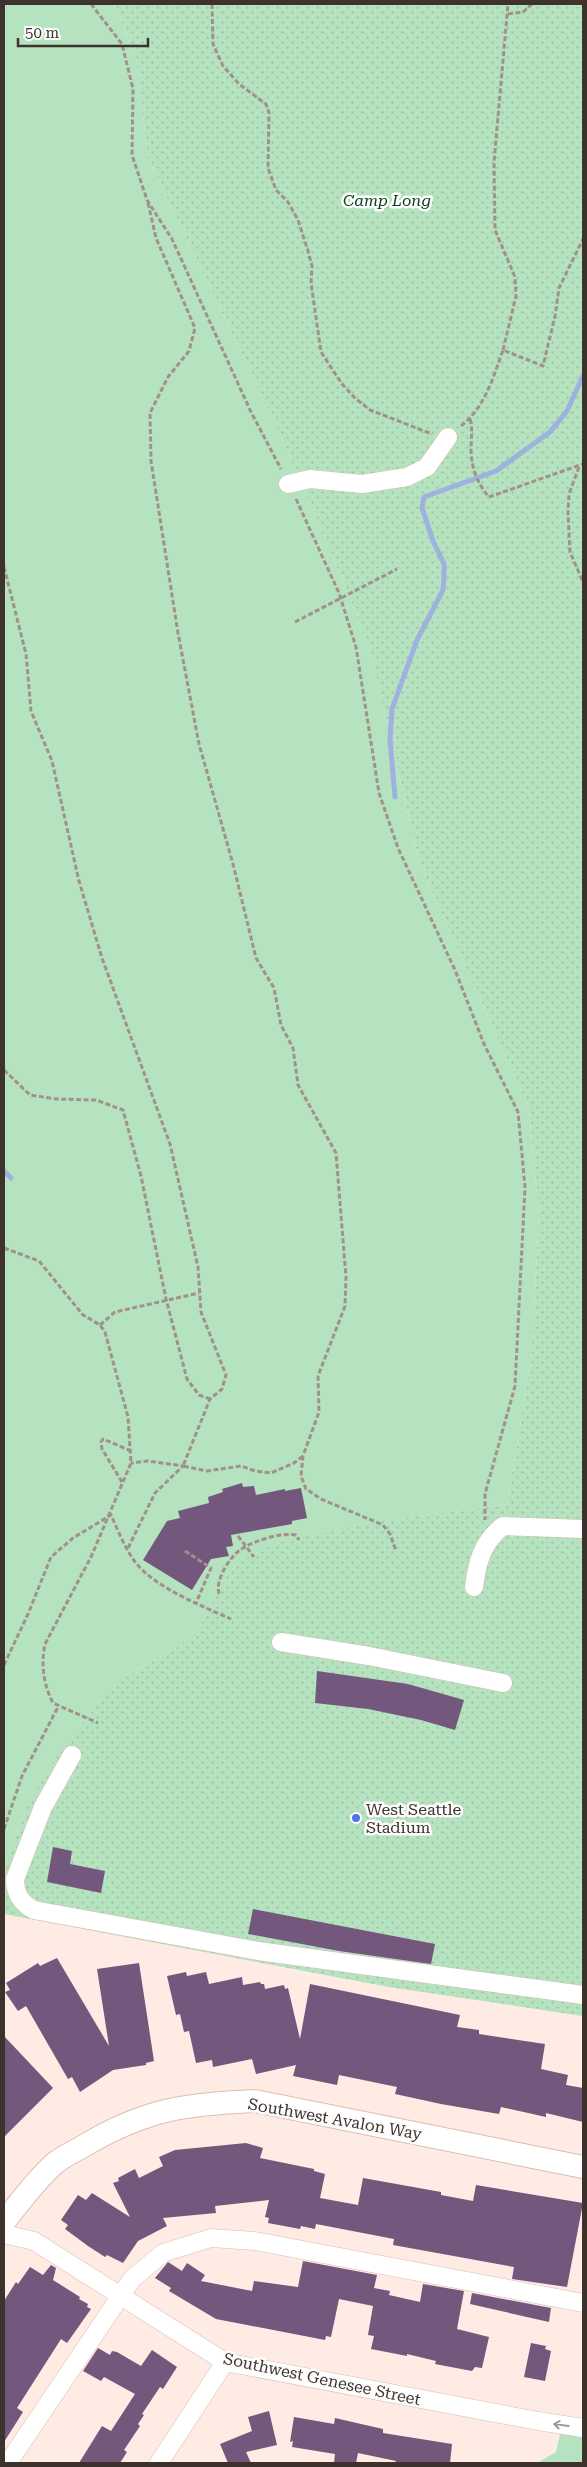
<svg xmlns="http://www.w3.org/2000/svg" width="587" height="2467" font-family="'Roboto Serif',serif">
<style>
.grass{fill:#b5e2bf}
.park{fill:url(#park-dots)}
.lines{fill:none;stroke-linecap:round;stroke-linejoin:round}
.stream{stroke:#9db2de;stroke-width:5}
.building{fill:#74577c}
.minor-casing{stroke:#dbbdb1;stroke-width:19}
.major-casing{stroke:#dbbdb1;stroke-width:24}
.path{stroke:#a1918b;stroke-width:3;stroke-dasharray:5 2.5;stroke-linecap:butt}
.minor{stroke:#fff;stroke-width:18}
.major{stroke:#fff;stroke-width:22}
.oneway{stroke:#9e9896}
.poi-dot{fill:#4f73e7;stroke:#fdfdfd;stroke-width:2}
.labels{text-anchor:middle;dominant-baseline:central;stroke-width:5;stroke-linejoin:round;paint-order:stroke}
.park-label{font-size:16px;font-style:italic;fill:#083e1d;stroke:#fdfdfd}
.poi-label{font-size:16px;fill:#3e322d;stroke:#fdfdfd;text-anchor:start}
.street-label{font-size:16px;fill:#3e322d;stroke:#fdfdfd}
</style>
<defs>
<pattern id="park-dots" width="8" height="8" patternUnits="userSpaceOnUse" patternTransform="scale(1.25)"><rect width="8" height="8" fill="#b5e2bf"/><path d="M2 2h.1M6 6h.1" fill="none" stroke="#9dc2a4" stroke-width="1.8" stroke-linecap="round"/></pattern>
</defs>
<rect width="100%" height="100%" fill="#feebe4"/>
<g class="grass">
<polygon points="4,4 115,4 136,57 148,158 277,427 349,595 371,654 420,865 529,1108 539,1215 531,1361 507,1504 394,1519 239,1562 227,1575 198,1630 176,1648 136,1670 94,1708 27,1805 4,1869"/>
<polygon points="561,2430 583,2435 583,2463 537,2463 556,2452"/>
</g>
<polygon class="park" points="115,4 583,4 583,2016 389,1987 4,1914 4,1869 27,1805 53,1762 94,1708 118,1684 136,1670 176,1648 198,1630 227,1575 239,1562 278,1541 394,1519 507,1504 531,1361 539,1215 529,1108 420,865 371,654 349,595 277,427 148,158 136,57"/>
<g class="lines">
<g class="stream">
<polyline points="395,797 390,740 392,709 417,640 443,590 444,577 444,564 433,541 422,508 424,497 496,471 550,432 567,411 583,376"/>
<polyline points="4,1171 11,1178"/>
</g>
</g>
<g class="building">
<polygon points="242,1483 243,1487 254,1486 256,1495 285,1489 285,1491 301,1488 307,1518 292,1521 292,1524 231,1535 233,1546 226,1547 229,1556 211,1559 192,1590 143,1560 167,1521 180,1518 178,1511 209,1503 208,1497 223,1492 222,1489"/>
<polygon points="317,1671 408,1684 464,1700 455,1730 421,1720 368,1709 315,1703"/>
<polygon points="53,1847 72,1851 70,1864 105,1871 101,1893 47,1882"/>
<polygon points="253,1909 435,1944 431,1964 339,1951 248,1934"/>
<polygon points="57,1958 109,2046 97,1969 139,1963 154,2061 146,2063 146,2065 113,2070 80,2092 72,2077 68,2079 26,2006 18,2011 5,1992 10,1990 6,1983 38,1963 40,1966"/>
<polygon points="186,1972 187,1976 206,1972 209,1984 242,1977 243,1985 260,1982 261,1984 264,1984 265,1989 284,1985 285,1989 288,1988 300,2039 310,1984 460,2015 457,2027 479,2030 479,2034 545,2044 541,2069 568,2075 566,2085 583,2088 583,2122 546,2113 546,2117 501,2107 499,2114 441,2104 395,2094 397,2087 339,2075 337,2085 293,2076 296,2065 256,2074 252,2059 213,2067 212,2060 196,2063 189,2031 184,2032 180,2014 176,2015 167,1976"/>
<polygon points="4,2036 53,2088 4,2137"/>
<polygon points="246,2143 263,2148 260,2158 314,2169 314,2171 325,2174 320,2198 358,2205 363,2178 441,2192 441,2195 473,2201 476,2185 583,2203 567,2287 512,2279 514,2267 393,2245 394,2239 316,2224 315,2229 301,2226 300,2229 268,2223 269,2218 265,2217 269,2200 215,2206 216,2213 163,2218 167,2226 138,2241 123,2263 107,2255 105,2257 88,2246 65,2229 68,2225 61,2220 78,2195 86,2200 92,2193 130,2217 113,2183 119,2181 118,2178 135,2169 139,2178 163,2166 159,2157 175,2150"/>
<polygon points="303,2261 377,2275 374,2288 390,2291 389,2295 420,2302 423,2284 464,2291 457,2329 489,2337 482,2368 475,2367 472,2371 435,2364 436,2361 407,2354 407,2356 371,2349 374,2336 368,2335 373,2306 339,2299 331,2337 326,2336 325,2340 216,2319 169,2291 171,2288 155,2278 168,2262 182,2271 187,2263 205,2275 201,2281 252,2291 254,2281 298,2287"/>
<polygon points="51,2265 56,2268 53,2280 80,2297 79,2299 88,2304 87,2307 91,2309 67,2343 61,2339 17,2408 23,2412 4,2442 4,2301 16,2282 18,2284 30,2267 43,2275"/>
<polygon points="472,2293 551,2308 549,2322 470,2304"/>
<polygon points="531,2343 546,2346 545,2349 551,2351 545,2381 524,2377"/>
<polygon points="98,2348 110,2355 112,2351 117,2352 141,2366 152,2350 177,2367 163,2389 160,2387 142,2414 144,2415 138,2424 140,2426 124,2450 127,2452 120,2463 79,2463 102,2426 111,2431 135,2394 104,2377 101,2381 83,2371"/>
<polygon points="269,2411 277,2445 246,2452 251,2463 228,2463 220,2444 252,2431 248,2417"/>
<polygon points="294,2417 334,2424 335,2418 383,2429 383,2433 452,2444 450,2463 395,2463 396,2461 358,2453 356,2463 334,2463 335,2454 292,2447 293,2441 290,2442"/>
</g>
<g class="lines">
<g class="minor-casing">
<g id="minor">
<polyline points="288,484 310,479 362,484 407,477 427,467 448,437"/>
<path d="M474,1587C477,1563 482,1542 503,1526L583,1529"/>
<polyline points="281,1642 369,1656 503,1683"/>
<path d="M72,1755L43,1807L15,1879C15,1894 21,1903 34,1910L258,1951L583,1995"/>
<polyline points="4,2234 34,2241 225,2362 538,2421 583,2428"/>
<polyline points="8,2463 132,2279 163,2253 211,2238 255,2241 583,2303"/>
<polyline points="159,2463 225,2362"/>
</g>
</g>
<g class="major-casing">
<path id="major" d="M4,2222C20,2202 35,2181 54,2164C63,2156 76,2151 87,2144C147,2109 186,2104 255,2101L583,2167"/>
</g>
<g class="path">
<polyline points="91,4 122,44 133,89 132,155 147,200 172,239 251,412 281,469"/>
<polyline points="212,4 213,44 223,66 239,84 266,104 269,113 268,168 276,190 288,202 298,220 308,251 312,266 311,283 321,352 342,384 355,398 370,410 432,434"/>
<polyline points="508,14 523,12 532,4"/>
<polyline points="148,203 156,238 195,328 189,351 168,377 150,413 151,461 178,633 199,744 233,864 256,958 274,988 281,1025 293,1048 298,1085 336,1153 346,1277 345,1306 318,1376 319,1412 303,1456 301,1476 306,1489 321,1499 383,1525 390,1534 396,1551"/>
<polyline points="503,350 516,296 515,277 495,230 494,162 508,4"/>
<path d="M470,419C473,429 471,439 471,450C471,467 478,485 489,497L583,464"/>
<path d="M461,426C485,407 493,378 503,350L543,366L555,316L559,288L583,239"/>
<polyline points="579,467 569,494 568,513 570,552 583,582"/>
<polyline points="296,499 339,593 356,647 379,793 398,848 455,970 484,1044 518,1112 525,1187 515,1386 485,1494 485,1520"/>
<polyline points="4,567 26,654 31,711 52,761 79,881 102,958 170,1144 198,1267 201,1312 226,1375 222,1389 210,1399 183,1466 207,1471 241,1466 255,1471 271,1473 294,1463 303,1456"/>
<polyline points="295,622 397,569"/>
<polyline points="4,1070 30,1095 56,1099 96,1100 123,1110 141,1176 166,1299 187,1379 199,1395 210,1399"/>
<path d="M4,1248L39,1261L83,1315L100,1325L105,1332L128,1417L131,1463L91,1557L45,1644C41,1664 43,1684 53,1703L98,1723"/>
<polyline points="100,1325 115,1312 199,1293"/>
<polyline points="122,1482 102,1449 101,1442 103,1439 131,1451"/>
<polyline points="238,1536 254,1557"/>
<polyline points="128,1548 155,1493 183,1466 148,1461 131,1463"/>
<polyline points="185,1551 211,1568 196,1603"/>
<path d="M219,1594C215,1580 229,1558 240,1550C253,1541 281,1532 296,1535L299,1540"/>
<path d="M4,1665L28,1614L51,1557L73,1538L111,1515C118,1530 125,1549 136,1563C156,1588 202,1606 231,1619"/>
<polyline points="4,1829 22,1776 58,1707"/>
</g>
<use href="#minor" class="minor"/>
<use href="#major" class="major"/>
</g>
<defs><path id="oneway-shaft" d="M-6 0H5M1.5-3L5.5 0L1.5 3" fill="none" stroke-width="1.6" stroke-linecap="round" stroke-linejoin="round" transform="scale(1.25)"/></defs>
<use class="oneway" href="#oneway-shaft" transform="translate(561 2425) rotate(-172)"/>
<circle class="poi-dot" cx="356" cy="1818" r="5"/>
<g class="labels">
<g class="park-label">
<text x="387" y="200">Camp Long</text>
</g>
<g class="poi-label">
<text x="366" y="1809">West Seattle<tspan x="366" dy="18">Stadium</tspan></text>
</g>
<g class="street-label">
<text transform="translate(335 2119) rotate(10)">Southwest Avalon Way</text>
<text transform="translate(322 2379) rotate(12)">Southwest Genesee Street</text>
</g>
</g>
<rect width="587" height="2467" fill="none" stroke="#3e322d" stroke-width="10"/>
<path d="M18 38v8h130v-8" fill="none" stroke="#3e322d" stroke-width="2.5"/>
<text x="25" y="38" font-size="15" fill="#3e322d" stroke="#fdfdfd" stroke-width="4" paint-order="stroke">50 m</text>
</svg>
